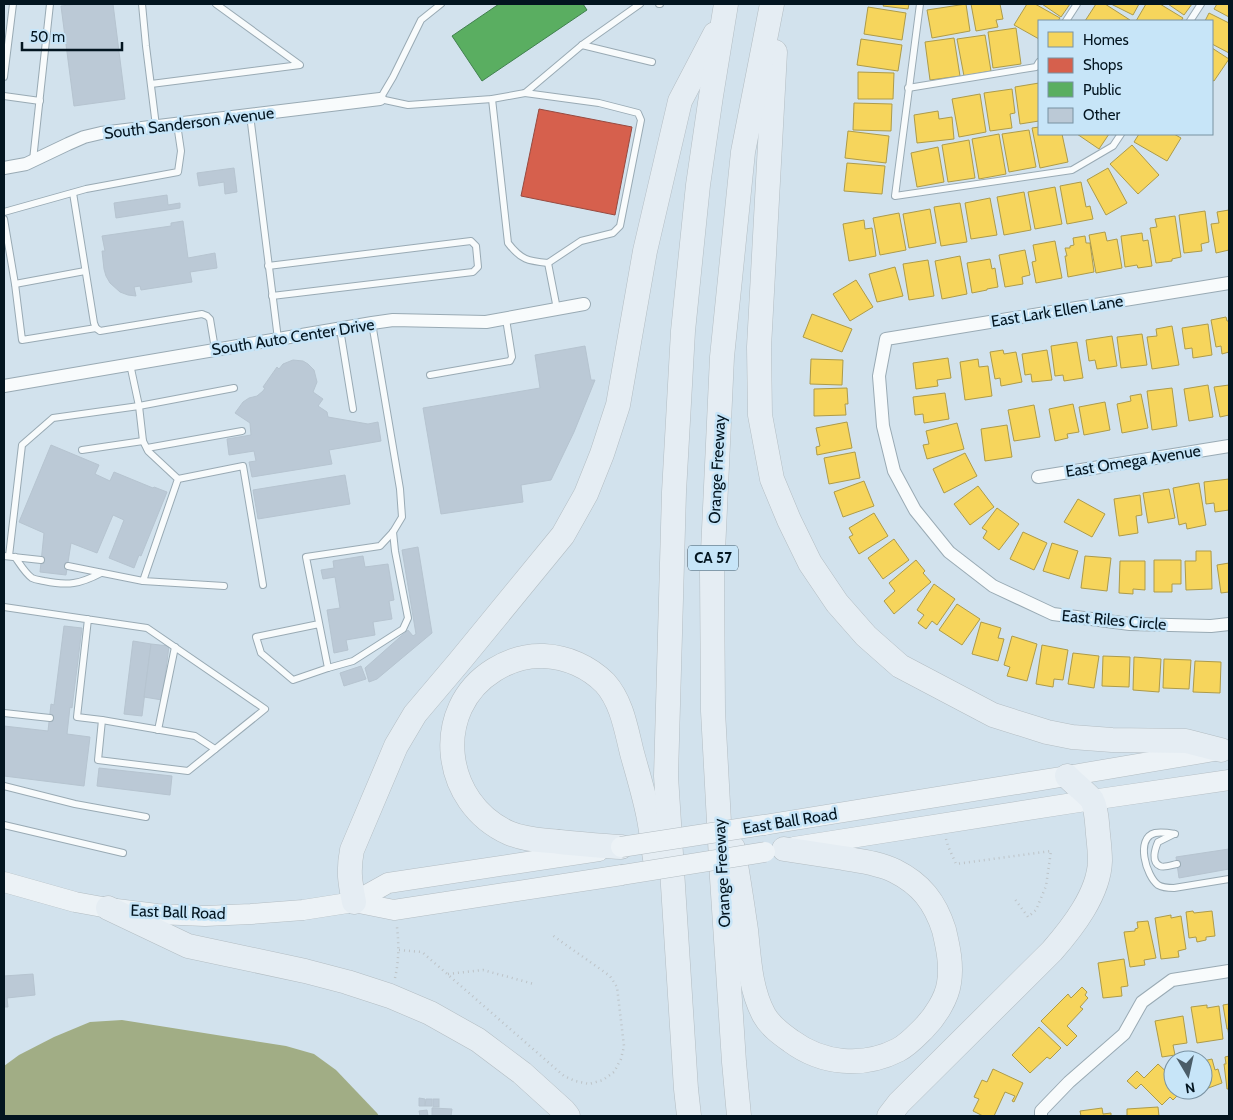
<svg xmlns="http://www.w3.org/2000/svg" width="1233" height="1120" font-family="Cabin,sans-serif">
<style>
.water{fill:#a1ad85}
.homes{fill:#f6d55c;stroke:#ad9b4a}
.shops{fill:#d6604d;stroke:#974a40}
.public{fill:#5aae61;stroke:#40804e}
.building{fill:#bbc9d6;stroke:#b6c4d0}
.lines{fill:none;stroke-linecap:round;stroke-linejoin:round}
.lane-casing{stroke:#99aab4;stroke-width:8}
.street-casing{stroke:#99aab4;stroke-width:14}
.primary-casing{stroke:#b3bdc3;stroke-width:21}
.highway-casing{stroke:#b3bdc3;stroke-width:25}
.path{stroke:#bdc3c7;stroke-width:2.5;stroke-dasharray:1 4;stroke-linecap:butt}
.lane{stroke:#f8fbfc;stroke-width:6}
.street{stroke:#f8fbfc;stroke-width:12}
.primary{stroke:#ecf2f6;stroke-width:20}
.highway{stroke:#e5edf3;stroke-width:24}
.primary-bridge-casing{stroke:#b3bdc3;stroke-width:21;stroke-linecap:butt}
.primary-bridge{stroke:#ecf2f6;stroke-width:20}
.labels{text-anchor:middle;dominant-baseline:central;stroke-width:5;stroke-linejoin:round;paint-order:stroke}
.shield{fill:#c7e5f8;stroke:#3e5361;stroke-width:1}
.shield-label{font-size:15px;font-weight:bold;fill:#031520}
.street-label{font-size:16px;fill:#031520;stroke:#c7e5f8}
</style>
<rect width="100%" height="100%" fill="#d2e2ed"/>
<polygon class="water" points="122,1020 286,1046 314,1054 336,1070 377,1113 379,1116 4,1116 4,1066 19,1055 54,1037 90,1022"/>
<g class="homes">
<polygon points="884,4 909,4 908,9 883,6"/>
<polygon points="966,4 970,31 932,38 927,10"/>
<polygon points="971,4 1000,4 1003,19 996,20 998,27 976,31"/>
<polygon points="1027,4 1035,4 1060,18 1058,21 1039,21 1039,39 1014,25"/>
<polygon points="1042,4 1070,4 1061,17"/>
<polygon points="1096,4 1105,4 1130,20 1085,21"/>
<polygon points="1111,4 1139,4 1133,15"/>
<polygon points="1146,4 1160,4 1183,18 1181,21 1136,21"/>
<polygon points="1168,4 1192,4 1184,15"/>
<polygon points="1217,4 1229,4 1229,17 1214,9"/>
<polygon points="868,7 906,13 902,40 864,34"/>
<polygon points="1209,13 1229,23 1229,53 1212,44 1212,21 1205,21"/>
<polygon points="1016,28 1021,64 993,68 988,32"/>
<polygon points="985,35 991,71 964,76 957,39"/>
<polygon points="954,38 960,76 930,80 925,42"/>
<polygon points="861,39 902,45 898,71 857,65"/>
<polygon points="1212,48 1229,59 1214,81 1212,80"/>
<polygon points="858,72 894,73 893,99 858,99"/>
<polygon points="1039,83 1039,121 1020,124 1015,87"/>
<polygon points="1012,89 1015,113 1010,114 1012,128 990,131 984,93"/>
<polygon points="980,94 986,132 959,137 952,99"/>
<polygon points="854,103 892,104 891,131 853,130"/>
<polygon points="938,111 939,119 952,117 954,139 917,143 914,115"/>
<polygon points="1039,127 1039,134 1062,134 1068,162 1040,168 1032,128"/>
<polygon points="1029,130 1036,167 1009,172 1002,134"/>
<polygon points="848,131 889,136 886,163 845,158"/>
<polygon points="999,134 1006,174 979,179 972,139"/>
<polygon points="1077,134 1109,134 1099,149"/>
<polygon points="1139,134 1174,134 1181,138 1167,161 1134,142"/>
<polygon points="969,140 975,178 948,182 942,145"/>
<polygon points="1132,145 1159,175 1138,194 1110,164"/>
<polygon points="938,147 944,182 917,187 911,153"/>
<polygon points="847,163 885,166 882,194 844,191"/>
<polygon points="1108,168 1127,203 1106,215 1087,180"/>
<polygon points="1081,182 1086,207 1090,206 1093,219 1067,224 1060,186"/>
<polygon points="1055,187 1062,224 1035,229 1028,192"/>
<polygon points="1024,192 1031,230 1004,235 997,197"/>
<polygon points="990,198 997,235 971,239 965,203"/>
<polygon points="960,203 967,242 941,246 934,207"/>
<polygon points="930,209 936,243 909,248 903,214"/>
<polygon points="1229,210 1229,250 1216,253 1211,224 1219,223 1217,212"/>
<polygon points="1205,211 1209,242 1201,244 1202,251 1184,253 1179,215"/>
<polygon points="899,213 906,250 880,255 873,218"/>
<polygon points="1175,216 1181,257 1172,259 1172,261 1156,263 1150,228 1157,227 1155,219"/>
<polygon points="864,220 865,229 872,228 876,256 849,261 843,224"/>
<polygon points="1105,232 1107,241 1117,239 1122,268 1096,273 1089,235"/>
<polygon points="1142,233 1143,241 1148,240 1152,266 1138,268 1137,265 1125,267 1121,236"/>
<polygon points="1085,236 1086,243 1090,243 1094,272 1068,277 1065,256 1067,256 1065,248 1070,248 1070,246 1074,245 1073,238"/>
<polygon points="1055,241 1062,278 1036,283 1032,262 1036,261 1033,245"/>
<polygon points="1025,250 1030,275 1022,277 1023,284 1005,287 999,255"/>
<polygon points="960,256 967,294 942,299 935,261"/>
<polygon points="990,259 992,269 995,268 998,287 987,289 987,290 972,293 967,263"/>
<polygon points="928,260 934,296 909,300 903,264"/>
<polygon points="895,267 903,296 877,302 869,274"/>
<polygon points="856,280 873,307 850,321 833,294"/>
<polygon points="812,314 852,329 842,352 803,337"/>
<polygon points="1226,317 1227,321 1229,321 1229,352 1222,354 1221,346 1216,347 1211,320"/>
<polygon points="1208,324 1212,355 1193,358 1192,348 1185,349 1182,328"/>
<polygon points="1172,326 1179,365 1152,369 1147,337 1157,336 1156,329"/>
<polygon points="1142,334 1147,365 1121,368 1117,337"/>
<polygon points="1112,336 1117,366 1097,369 1095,360 1089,361 1086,340"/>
<polygon points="1077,342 1083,378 1064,381 1063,375 1055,376 1051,346"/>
<polygon points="1003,350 1004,354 1016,352 1022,382 1001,386 1000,378 995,379 990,352"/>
<polygon points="1047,350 1052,380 1032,382 1031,374 1025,375 1022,354"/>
<polygon points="948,358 951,378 937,380 938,386 916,389 913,363"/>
<polygon points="811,359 843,360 842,385 810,384"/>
<polygon points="978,359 979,367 988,366 992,396 965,400 960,362"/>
<polygon points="1208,385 1213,417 1189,421 1184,389"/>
<polygon points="1229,385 1229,415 1220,417 1214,387"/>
<polygon points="847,388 848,404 845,404 846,415 814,416 814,389"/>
<polygon points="1172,388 1177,426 1152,430 1147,391"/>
<polygon points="945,393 949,419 924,423 923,414 915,415 913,397"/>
<polygon points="1141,394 1148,428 1122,433 1117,404 1131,401 1130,396"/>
<polygon points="1105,402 1110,430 1084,435 1079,407"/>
<polygon points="1073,404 1079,432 1067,434 1068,438 1055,441 1049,409"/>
<polygon points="1034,405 1040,437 1014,441 1008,410"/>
<polygon points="847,422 852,448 817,455 816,447 820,446 816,428"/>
<polygon points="957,423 964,449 927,459 923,445 929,444 926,431"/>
<polygon points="1007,425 1012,457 985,461 981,429"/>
<polygon points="855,452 860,478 829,484 824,458"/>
<polygon points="965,453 977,476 944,493 933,469"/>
<polygon points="1229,479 1229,510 1215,512 1214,503 1206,504 1204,482"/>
<polygon points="864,481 874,506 843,517 834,492"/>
<polygon points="1199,483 1206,525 1187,529 1186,523 1179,525 1173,488"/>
<polygon points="978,486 994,507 970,525 954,504"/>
<polygon points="1169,489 1175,518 1148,523 1143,493"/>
<polygon points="1140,495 1142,515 1136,516 1138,533 1119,536 1114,499"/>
<polygon points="1078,499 1105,514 1092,537 1064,522"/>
<polygon points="997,508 1019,524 999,550 983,538 987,531 982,528"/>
<polygon points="874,513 888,536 859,554 849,537 853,535 849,528"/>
<polygon points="1023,532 1047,543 1034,570 1010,559"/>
<polygon points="894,539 909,560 883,579 868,558"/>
<polygon points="1052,543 1078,551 1069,579 1043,571"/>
<polygon points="1196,551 1211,551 1212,589 1186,590 1185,561 1196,561"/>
<polygon points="1085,556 1111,558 1107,591 1081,588"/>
<polygon points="916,560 925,571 923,573 931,582 894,614 884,601 895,591 889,583"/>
<polygon points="1154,560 1181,560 1181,584 1172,584 1172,592 1154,592"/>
<polygon points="1120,561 1145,561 1145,590 1133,589 1133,594 1119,593"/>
<polygon points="1229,563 1229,592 1221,593 1217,565"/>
<polygon points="934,584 955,599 937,625 932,621 926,629 918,623 924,615 917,610"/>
<polygon points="957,604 980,619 962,645 939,630"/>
<polygon points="981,622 1001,628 998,638 1004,639 998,661 972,654"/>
<polygon points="1012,636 1037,644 1027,681 1007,676 1010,667 1004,665"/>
<polygon points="1042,645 1068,650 1063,680 1054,679 1053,687 1036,684"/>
<polygon points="1073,653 1099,656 1094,688 1068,684"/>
<polygon points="1103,656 1130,657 1129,687 1102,686"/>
<polygon points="1134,657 1161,659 1159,692 1133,690"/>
<polygon points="1164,659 1191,660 1189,689 1163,688"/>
<polygon points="1195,661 1221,662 1220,693 1193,692"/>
<polygon points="1193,911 1194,913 1212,911 1215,936 1206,937 1206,940 1197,942 1196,937 1189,938 1186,912"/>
<polygon points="1171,915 1171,918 1181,916 1186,949 1178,951 1179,957 1161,959 1155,918"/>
<polygon points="1148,921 1156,958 1144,960 1145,965 1130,967 1124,932 1135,931 1135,929 1138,928 1137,922"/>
<polygon points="1124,959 1128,986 1121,987 1122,996 1103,998 1098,963"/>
<polygon points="1082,987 1087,992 1085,995 1088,998 1080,1007 1083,1009 1067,1026 1077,1036 1067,1046 1041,1021 1068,994 1071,998"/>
<polygon points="1229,1004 1229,1038 1228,1029 1227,1029 1223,1005"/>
<polygon points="1207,1005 1207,1008 1219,1006 1223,1039 1197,1043 1191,1007"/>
<polygon points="1183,1016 1187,1043 1173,1045 1175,1055 1162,1057 1155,1021"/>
<polygon points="1039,1027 1061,1048 1050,1059 1047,1057 1030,1073 1012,1055"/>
<polygon points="1229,1056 1229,1089 1227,1089 1224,1064 1226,1064 1225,1057"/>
<polygon points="1212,1059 1215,1070 1218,1069 1222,1083 1203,1090 1203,1061"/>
<polygon points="1158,1064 1173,1078 1173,1090 1183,1090 1173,1100 1170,1097 1162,1105 1141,1084 1136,1089 1127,1081 1137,1071 1144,1078"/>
<polygon points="993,1069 1023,1083 1014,1102 1012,1101 1015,1096 1005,1092 994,1116 983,1116 973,1111 979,1099 974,1097 982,1080 987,1082"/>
<polygon points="1158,1107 1159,1116 1127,1116 1127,1109"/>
<polygon points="1102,1108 1103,1114 1111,1113 1111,1116 1081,1116 1080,1111"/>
</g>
<polygon class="shops" points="539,109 632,127 615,215 521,196"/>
<polygon class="public" points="499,4 583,4 587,10 482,81 452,36"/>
<g class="building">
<polygon points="77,4 113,4 125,99 74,106 61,6"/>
<polygon points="234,168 237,192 225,194 224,182 199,186 197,173"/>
<polygon points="167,195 168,205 180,203 180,208 116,218 114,203"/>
<polygon points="183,221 188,258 215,253 217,268 190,272 192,282 141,290 140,286 134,287 136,296 128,295 120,292 110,283 106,276 104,269 102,251 105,251 102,236 171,226 171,223"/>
<polygon points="585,346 591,380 595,380 574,432 551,480 521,485 523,502 441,514 423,408 540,388 535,355"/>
<polygon points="293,360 303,361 308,364 314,370 317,382 313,392 323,399 318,406 327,412 328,417 368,424 378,422 381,441 329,450 332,464 252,477 249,462 256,461 254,451 229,455 227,439 251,435 250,423 235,413 243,402 249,398 257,396 263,391 265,388 263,387 277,367 279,369 283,364"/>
<polygon points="51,445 99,465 95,474 110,481 114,472 153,488 154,487 167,492 141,556 139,555 134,568 109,558 124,520 113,515 97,553 71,543 66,575 40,572 44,533 19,522"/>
<polygon points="345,475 350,504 258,519 253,490"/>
<polygon points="418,547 432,633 377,679 369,682 365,668 408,630 413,636 416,634 402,550"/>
<polygon points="363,556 365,567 388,564 394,600 389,601 392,619 373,622 375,635 346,640 348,650 334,653 327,610 340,608 335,577 323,579 321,570 334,568 333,561"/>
<polygon points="64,626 82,628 72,708 70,707 67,734 90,737 84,786 4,776 4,726 48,731 51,704 54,705"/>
<polygon points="133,641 151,644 142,716 124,714"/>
<polygon points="151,644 169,646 162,700 144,697"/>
<polygon points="361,666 366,679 344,686 340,673"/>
<polygon points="99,768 172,776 170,795 97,786"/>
<polygon points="1229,849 1229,869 1179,878 1176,857"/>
<polygon points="33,974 35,995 7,998 8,1007 4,1007 4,976"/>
<polygon points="419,1098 425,1099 425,1106 419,1106"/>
<polygon points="426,1099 432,1099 432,1106 425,1106"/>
<rect x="433" y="1099" width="6" height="8"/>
<polygon points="432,1108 452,1109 451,1116 432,1116"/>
<polygon points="427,1110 428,1116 420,1116 419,1111"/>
</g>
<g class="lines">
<g class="lane-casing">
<g id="lane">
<polyline points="142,4 146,46 156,126"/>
<polyline points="441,4 421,20 393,77 380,99 408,105 492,99 525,93 582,45 640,4"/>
<polyline points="659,4 660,4"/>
<polyline points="920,4 895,196 1072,170 1113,146 1121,134"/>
<polyline points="1066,21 1077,4"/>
<polyline points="1190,21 1201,4"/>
<polyline points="582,45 652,62"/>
<polyline points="4,77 13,4"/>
<polyline points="151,84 300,65 216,4"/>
<polyline points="908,88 1036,67 1039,62"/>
<polyline points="4,96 40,101"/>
<path d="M492,99L508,243C521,260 528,261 548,263L581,241L613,233L620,226L641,120L638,113L599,103L525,93"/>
<polyline points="250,115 278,339"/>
<polyline points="33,160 50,4"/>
<polyline points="73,193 94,323 96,328 100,331 202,314 207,316 210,319 215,349"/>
<polyline points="4,212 86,189 178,172 181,151 177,124"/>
<polyline points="4,219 15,284 22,340 96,328"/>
<polyline points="548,263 557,309"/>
<polyline points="268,266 471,241 476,246 478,267 473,272 272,296"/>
<polyline points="15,284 85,271"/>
<polyline points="340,329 353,409"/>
<polyline points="130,364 139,406 143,441 148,451 178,479 143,581 224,586"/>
<polyline points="430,375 510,361 512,357 506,319"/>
<polyline points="147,448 242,431"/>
<polyline points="82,450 143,441"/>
<polyline points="178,479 243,466 263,585"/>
<polyline points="4,556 41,560"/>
<polyline points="9,556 22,445 53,418 139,406 234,388"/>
<path d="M15,557C20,564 25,573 32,578C36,580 40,580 44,581C68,586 80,584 101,573"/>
<polyline points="68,566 143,581"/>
<polyline points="4,607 147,628 265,709 188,771 98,760 102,720 77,717 88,619"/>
<polyline points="319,624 256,637 261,653 293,680 328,668 306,557 380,546 393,532 402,517 400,489 372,323"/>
<polyline points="328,668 353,661 403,629 408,618 395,551 393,532"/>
<polyline points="4,713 50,718"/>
<polyline points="102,720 195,736 215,749"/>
<polyline points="158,730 175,647"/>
<polyline points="4,786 75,804 146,817"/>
<polyline points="4,825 123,853"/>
<path d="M1174,834L1158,842C1155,849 1151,862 1160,866C1164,868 1172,865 1177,864"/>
<path d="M1175,834C1169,833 1161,832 1155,833C1135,838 1146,876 1158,885C1163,888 1168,888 1174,888L1229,879"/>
</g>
</g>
<g class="street-casing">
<g id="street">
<polyline points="4,168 26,164 68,144 84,137 101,133 380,99"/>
<polyline points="1229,283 886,339 879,376 883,426 894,471 915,510 949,552 993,586 1053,614 1130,624 1211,626 1229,624"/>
<polyline points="4,386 372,323 393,320 486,322 584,304"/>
<polyline points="1038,477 1229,446"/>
<polyline points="1041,1116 1041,1111 1069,1082 1124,1034 1142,1002 1172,980 1229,971"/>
</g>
</g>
<g class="primary-casing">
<g id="primary">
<polyline points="764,825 1067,776 1220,750"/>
<polyline points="794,847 1092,800 1229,780"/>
<polyline points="4,882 75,902 108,908 157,914 205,916 251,914 303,910 354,902 394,910 622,875"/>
<polyline points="354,902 388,883 599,851"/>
</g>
</g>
<g class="highway-casing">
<g id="highway">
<polyline points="775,52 759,347 760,415 772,479 789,520 810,563 837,603 866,636 900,666 993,715 1047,732 1072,737 1112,740 1186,741 1221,750"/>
<path d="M621,847C601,846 580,844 560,842C542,840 525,840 509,833C442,803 431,709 494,670C510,660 525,655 544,656C567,657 589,667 605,683C622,702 626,729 632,753C638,775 645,797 649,819C652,834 653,849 656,864"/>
<path d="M733,848C738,875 742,903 746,930C749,958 750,989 764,1015C770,1026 781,1034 791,1041C822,1064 863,1068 898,1050C908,1045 916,1036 924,1028C935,1017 947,998 949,983C952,965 948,947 944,930C935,902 921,884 895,871C879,863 860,861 843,858C823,855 803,852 784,849"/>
<path d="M354,902C350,882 348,871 352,850L396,746L415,714L459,662L563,535L586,494L602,454L618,405L645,251L680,101L715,34"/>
<polyline points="108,908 188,946 305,971 347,982 390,996 430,1013 478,1040 522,1073 564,1111 568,1116"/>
<polyline points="689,1116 686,1089 666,776 674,492 683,331 698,185 711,96 726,4"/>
<polyline points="739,1116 734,1062 722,878 713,711 712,573 722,357 743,152 772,4"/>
<path d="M889,1116L899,1103L1052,951C1072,928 1099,894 1100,861C1100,852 1099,843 1098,834C1097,824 1097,809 1092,800C1089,795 1072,782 1067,776"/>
</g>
</g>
<g class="path">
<polyline points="946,839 948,846 956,864 1051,851 1046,886 1036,910 1028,917 1014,898"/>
<polyline points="399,950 422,952 564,1076 575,1081 589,1084 603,1080 614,1072 621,1059 624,1046 617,987 610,976 552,935"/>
<polyline points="448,974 483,970 534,984"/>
<path d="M395,978C399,960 399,945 397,927"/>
</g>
<use href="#lane" class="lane"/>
<use href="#street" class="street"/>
<use href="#primary" class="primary"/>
<use href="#highway" class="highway"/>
<g class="primary-bridge-casing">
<g id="primary-bridge">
<polyline points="621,847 764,825"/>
<polyline points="622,875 765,852"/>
</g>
</g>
<use href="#primary-bridge" class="primary-bridge"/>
</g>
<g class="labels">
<rect class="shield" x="688" y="545.5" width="50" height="25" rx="4"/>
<g class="shield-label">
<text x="713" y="558">CA 57</text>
</g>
<g class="street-label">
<text transform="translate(189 123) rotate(-7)">South Sanderson Avenue</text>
<text transform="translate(1057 311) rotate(-9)">East Lark Ellen Lane</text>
<text transform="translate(293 337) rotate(-9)">South Auto Center Drive</text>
<text transform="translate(1133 461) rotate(-9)">East Omega Avenue</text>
<text transform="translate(717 469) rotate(-87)">Orange Freeway</text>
<text transform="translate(1114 620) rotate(5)">East Riles Circle</text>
<text transform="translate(790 821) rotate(-9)">East Ball Road</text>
<text transform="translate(722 873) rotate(-93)">Orange Freeway</text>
<text transform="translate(178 912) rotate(2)">East Ball Road</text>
</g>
</g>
<rect width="1233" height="1120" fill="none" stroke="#031520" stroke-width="10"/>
<rect x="1038" y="20" width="175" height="115" fill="#c7e5f8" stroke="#7992a2"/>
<rect x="1048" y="32" width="25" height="15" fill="#f6d55c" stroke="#7992a2"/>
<text x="1083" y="45" font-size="15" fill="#031520">Homes</text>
<rect x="1048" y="58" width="25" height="15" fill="#d6604d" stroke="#7992a2"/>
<text x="1083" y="70" font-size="15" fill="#031520">Shops</text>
<rect x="1048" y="82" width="25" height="15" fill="#5aae61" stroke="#7992a2"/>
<text x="1083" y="95" font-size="15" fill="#031520">Public</text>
<rect x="1048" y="108" width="25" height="15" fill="#bbc9d6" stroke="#7992a2"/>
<text x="1083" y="120" font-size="15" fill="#031520">Other</text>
<g transform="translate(1188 1075) rotate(171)"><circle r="24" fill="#c7e5f8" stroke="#7992a2"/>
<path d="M0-4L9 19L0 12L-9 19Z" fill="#4b5d68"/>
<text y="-8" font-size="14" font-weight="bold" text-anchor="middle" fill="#031520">N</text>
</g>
<path d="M22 42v8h100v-8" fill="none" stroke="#031520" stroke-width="2.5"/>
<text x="30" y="42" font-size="15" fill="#031520" stroke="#c7e5f8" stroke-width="4" paint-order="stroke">50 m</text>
</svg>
